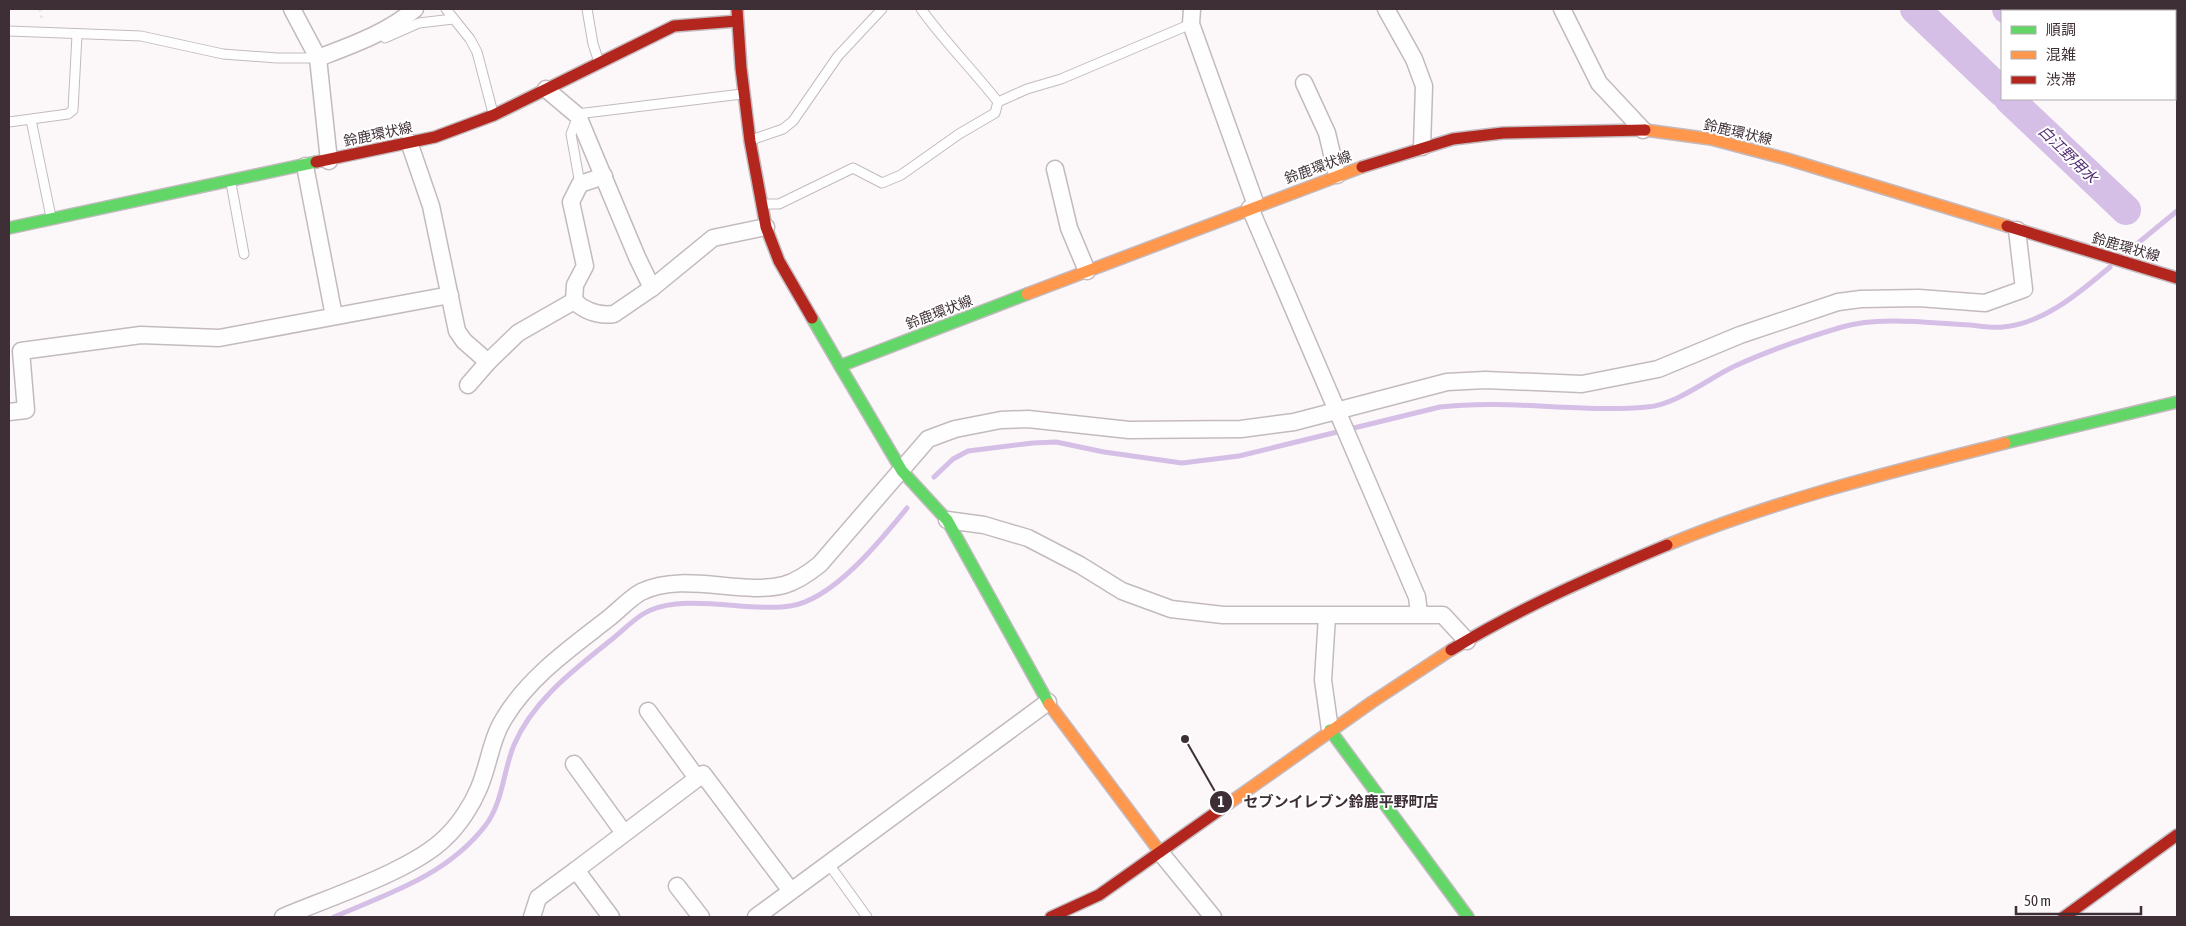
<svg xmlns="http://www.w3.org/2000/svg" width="2186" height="926" font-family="'Asap Condensed','Noto Sans JP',sans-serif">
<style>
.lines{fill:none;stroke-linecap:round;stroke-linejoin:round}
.stream{stroke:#d5bfe7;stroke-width:5}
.river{stroke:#d5bfe7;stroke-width:30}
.lane-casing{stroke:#c3babf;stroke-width:11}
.street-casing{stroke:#c3babf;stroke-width:19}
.fast-casing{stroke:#c3babf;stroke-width:14}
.slow-casing{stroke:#c3babf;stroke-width:14}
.jam-casing{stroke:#c3babf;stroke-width:14}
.path{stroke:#e6e4e5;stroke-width:3;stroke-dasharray:2.5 4;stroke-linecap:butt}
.lane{stroke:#fffefe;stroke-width:9}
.street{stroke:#fffefe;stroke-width:16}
.fast{stroke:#63d668;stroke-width:11}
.slow{stroke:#ff974d;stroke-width:11}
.jam{stroke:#b3261e;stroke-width:11}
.labels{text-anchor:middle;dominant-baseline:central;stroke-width:4;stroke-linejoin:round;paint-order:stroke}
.street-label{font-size:14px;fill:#3e2f37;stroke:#fff}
.water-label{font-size:15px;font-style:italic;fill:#532d71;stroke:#fff}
.leader{fill:none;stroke:#3e2f37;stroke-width:2}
.callout-dot{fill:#3e2f37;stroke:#fff;stroke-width:2}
.mark-label{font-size:15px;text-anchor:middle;font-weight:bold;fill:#fff}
.callout-label{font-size:15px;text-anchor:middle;font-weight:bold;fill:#3e2f37;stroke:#fff;stroke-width:4;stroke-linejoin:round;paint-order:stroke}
</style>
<rect width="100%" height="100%" fill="#fcf8fa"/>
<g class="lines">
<g class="stream">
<polyline points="2126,253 2177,211"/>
<path d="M934,477L953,459L968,451L1033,443L1056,442L1104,452L1182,463L1239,456L1440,407C1509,399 1578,413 1647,407C1676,405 1709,378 1735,366C1770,350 1805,338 1842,327C1879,316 1931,323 1970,325C1980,326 1993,328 2003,327C2045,323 2080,292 2110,267"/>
<path d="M334,917C389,893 446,876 485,826C503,803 503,771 514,745C533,700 574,670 611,640C622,631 632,621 643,614C664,601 691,603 714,604C736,605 769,610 790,606C833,600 881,540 907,508"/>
</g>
<g class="river">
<polyline points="1915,9 2002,92"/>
<polyline points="2007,9 2013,11"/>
<polyline points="2175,79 2177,80"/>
<polyline points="2009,99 2126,210"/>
</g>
<g class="lane-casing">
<g id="lane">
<polyline points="446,9 470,39 477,52 493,113"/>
<polyline points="587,9 593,44 599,62"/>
<path d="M921,9C944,41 973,70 998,102"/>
<polyline points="9,31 141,36 223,54 277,58 318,58"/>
<polyline points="385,38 419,23 453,19"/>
<polyline points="998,102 1027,89 1061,79 1191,24"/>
<polyline points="577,114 742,94"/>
<polyline points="578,116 571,134 580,184"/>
<polyline points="31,120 51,217"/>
<polyline points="9,122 68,114 73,110 77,35"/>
<polyline points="751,140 783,129 793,121 838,56 882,9"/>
<polyline points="231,183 244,254"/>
<polyline points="765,204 779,204 853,168 882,183 901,175 959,134 995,113 998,102"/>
<polyline points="828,863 867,917"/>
</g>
</g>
<g class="street-casing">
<g id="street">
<polyline points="292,9 318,58 329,161"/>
<polyline points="1192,9 1191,24 1256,205"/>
<polyline points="1386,9 1414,59 1424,86 1422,147"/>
<polyline points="1562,9 1599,83 1643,130"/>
<path d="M318,58C352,45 387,33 415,9"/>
<polyline points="1304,83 1327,133 1337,175"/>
<polyline points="546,89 578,116 637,257 652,288"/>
<path d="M409,142L431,206L457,331L464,341L488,362L518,333L574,301C585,311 599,316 614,314L652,288L713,238L766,227"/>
<polyline points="305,166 334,316"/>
<polyline points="1055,169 1069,228 1087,271"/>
<polyline points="1250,208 1417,597 1419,613"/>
<polyline points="574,301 575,285 585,266 571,202 580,184 604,176"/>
<polyline points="468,385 488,362"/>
<polyline points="9,412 26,410 21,351 141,335 219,338 450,295"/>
<polyline points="947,520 984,525 1028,538 1080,565 1122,591 1171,609 1223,615 1443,615 1467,641"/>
<polyline points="1327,616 1323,680 1330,730"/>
<polyline points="648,711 697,778"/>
<polyline points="574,764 624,833"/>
<polyline points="1160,852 1213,917"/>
<polyline points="576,870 703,774 791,891"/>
<polyline points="677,886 701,917"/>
<path d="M283,917C327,898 412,871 445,838C459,825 472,805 479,788C489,765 491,738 505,717C530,676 572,647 609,618C619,610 630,598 641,592C684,571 741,596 784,585C798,581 809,573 820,564L928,439L955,429L1001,420L1028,419L1129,430L1241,429L1294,422L1447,382L1485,380L1582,384L1658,369L1740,335L1838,302L1861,299L1919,298L1985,303L2024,289L2017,230"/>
<polyline points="532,917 538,898 576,870 611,917"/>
<polyline points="756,917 1048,702"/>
</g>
</g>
<g class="fast-casing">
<g id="fast">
<polyline points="2175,31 2177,33"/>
<polyline points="9,228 316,162"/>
<polyline points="812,318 840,366 1027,294"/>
<polyline points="840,366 902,471 947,520 1049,704"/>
<polyline points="2005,443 2177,402"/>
<polyline points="1330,730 1468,917"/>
</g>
</g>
<g class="slow-casing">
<g id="slow">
<polyline points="1645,130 1711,139 1787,159 2007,226"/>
<polyline points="1027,294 1362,167"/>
<path d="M1667,545C1775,500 1891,472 2005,443"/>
<polyline points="1049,704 1160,852"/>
<polyline points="1225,806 1372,702 1451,650"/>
</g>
</g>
<g class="jam-casing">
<g id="jam">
<polyline points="737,9 741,68 750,141 766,227 779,261 812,318"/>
<polyline points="2139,9 2143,11"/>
<polyline points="316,162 435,137 494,115 674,26 737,21"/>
<polyline points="1362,167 1453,139 1503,133 1645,130"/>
<polyline points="2007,226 2177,278"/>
<path d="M1451,650C1520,608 1593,576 1667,545"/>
<polyline points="1051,917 1099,895 1225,806"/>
<polyline points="2064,917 2177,835"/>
</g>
</g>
<polyline class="path" points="40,9 42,21"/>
<use href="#lane" class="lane"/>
<use href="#street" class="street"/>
<use href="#fast" class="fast"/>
<use href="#slow" class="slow"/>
<use href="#jam" class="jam"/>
</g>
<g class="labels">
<g class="street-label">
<text transform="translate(1738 132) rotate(13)">鈴鹿環状線</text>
<text transform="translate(378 134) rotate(-12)">鈴鹿環状線</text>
<text transform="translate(1318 167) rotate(-20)">鈴鹿環状線</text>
<text transform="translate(2126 247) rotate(16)">鈴鹿環状線</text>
<text transform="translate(939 312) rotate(-21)">鈴鹿環状線</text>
</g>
<g class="water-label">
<text transform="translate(2068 154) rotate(44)">白江野用水</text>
</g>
</g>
<path class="leader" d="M1185 739L1221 802"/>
<g class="callout-dot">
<circle cx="1185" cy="739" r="5"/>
<circle cx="1221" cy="802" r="12"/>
</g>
<g class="mark-label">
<text x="1221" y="807">1</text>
</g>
<g class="callout-label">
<text x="1341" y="807">セブンイレブン鈴鹿平野町店</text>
</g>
<rect width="2186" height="926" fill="none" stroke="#3e2f37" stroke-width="20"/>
<rect x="2001" y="10" width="175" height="90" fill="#ffffff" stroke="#b2acaf"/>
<rect x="2011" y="26" width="25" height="8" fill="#63d668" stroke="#b2acaf"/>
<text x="2046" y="35" font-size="15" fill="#3e2f37">順調</text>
<rect x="2011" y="51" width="25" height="8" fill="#ff974d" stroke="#b2acaf"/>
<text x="2046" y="60" font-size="15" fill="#3e2f37">混雑</text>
<rect x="2011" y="76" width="25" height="8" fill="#b3261e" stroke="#b2acaf"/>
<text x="2046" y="85" font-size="15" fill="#3e2f37">渋滞</text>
<path d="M2016 906v8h125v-8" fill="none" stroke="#3e2f37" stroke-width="2.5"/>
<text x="2024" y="906" font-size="15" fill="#3e2f37" stroke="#ffffff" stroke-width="4" paint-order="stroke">50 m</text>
</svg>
